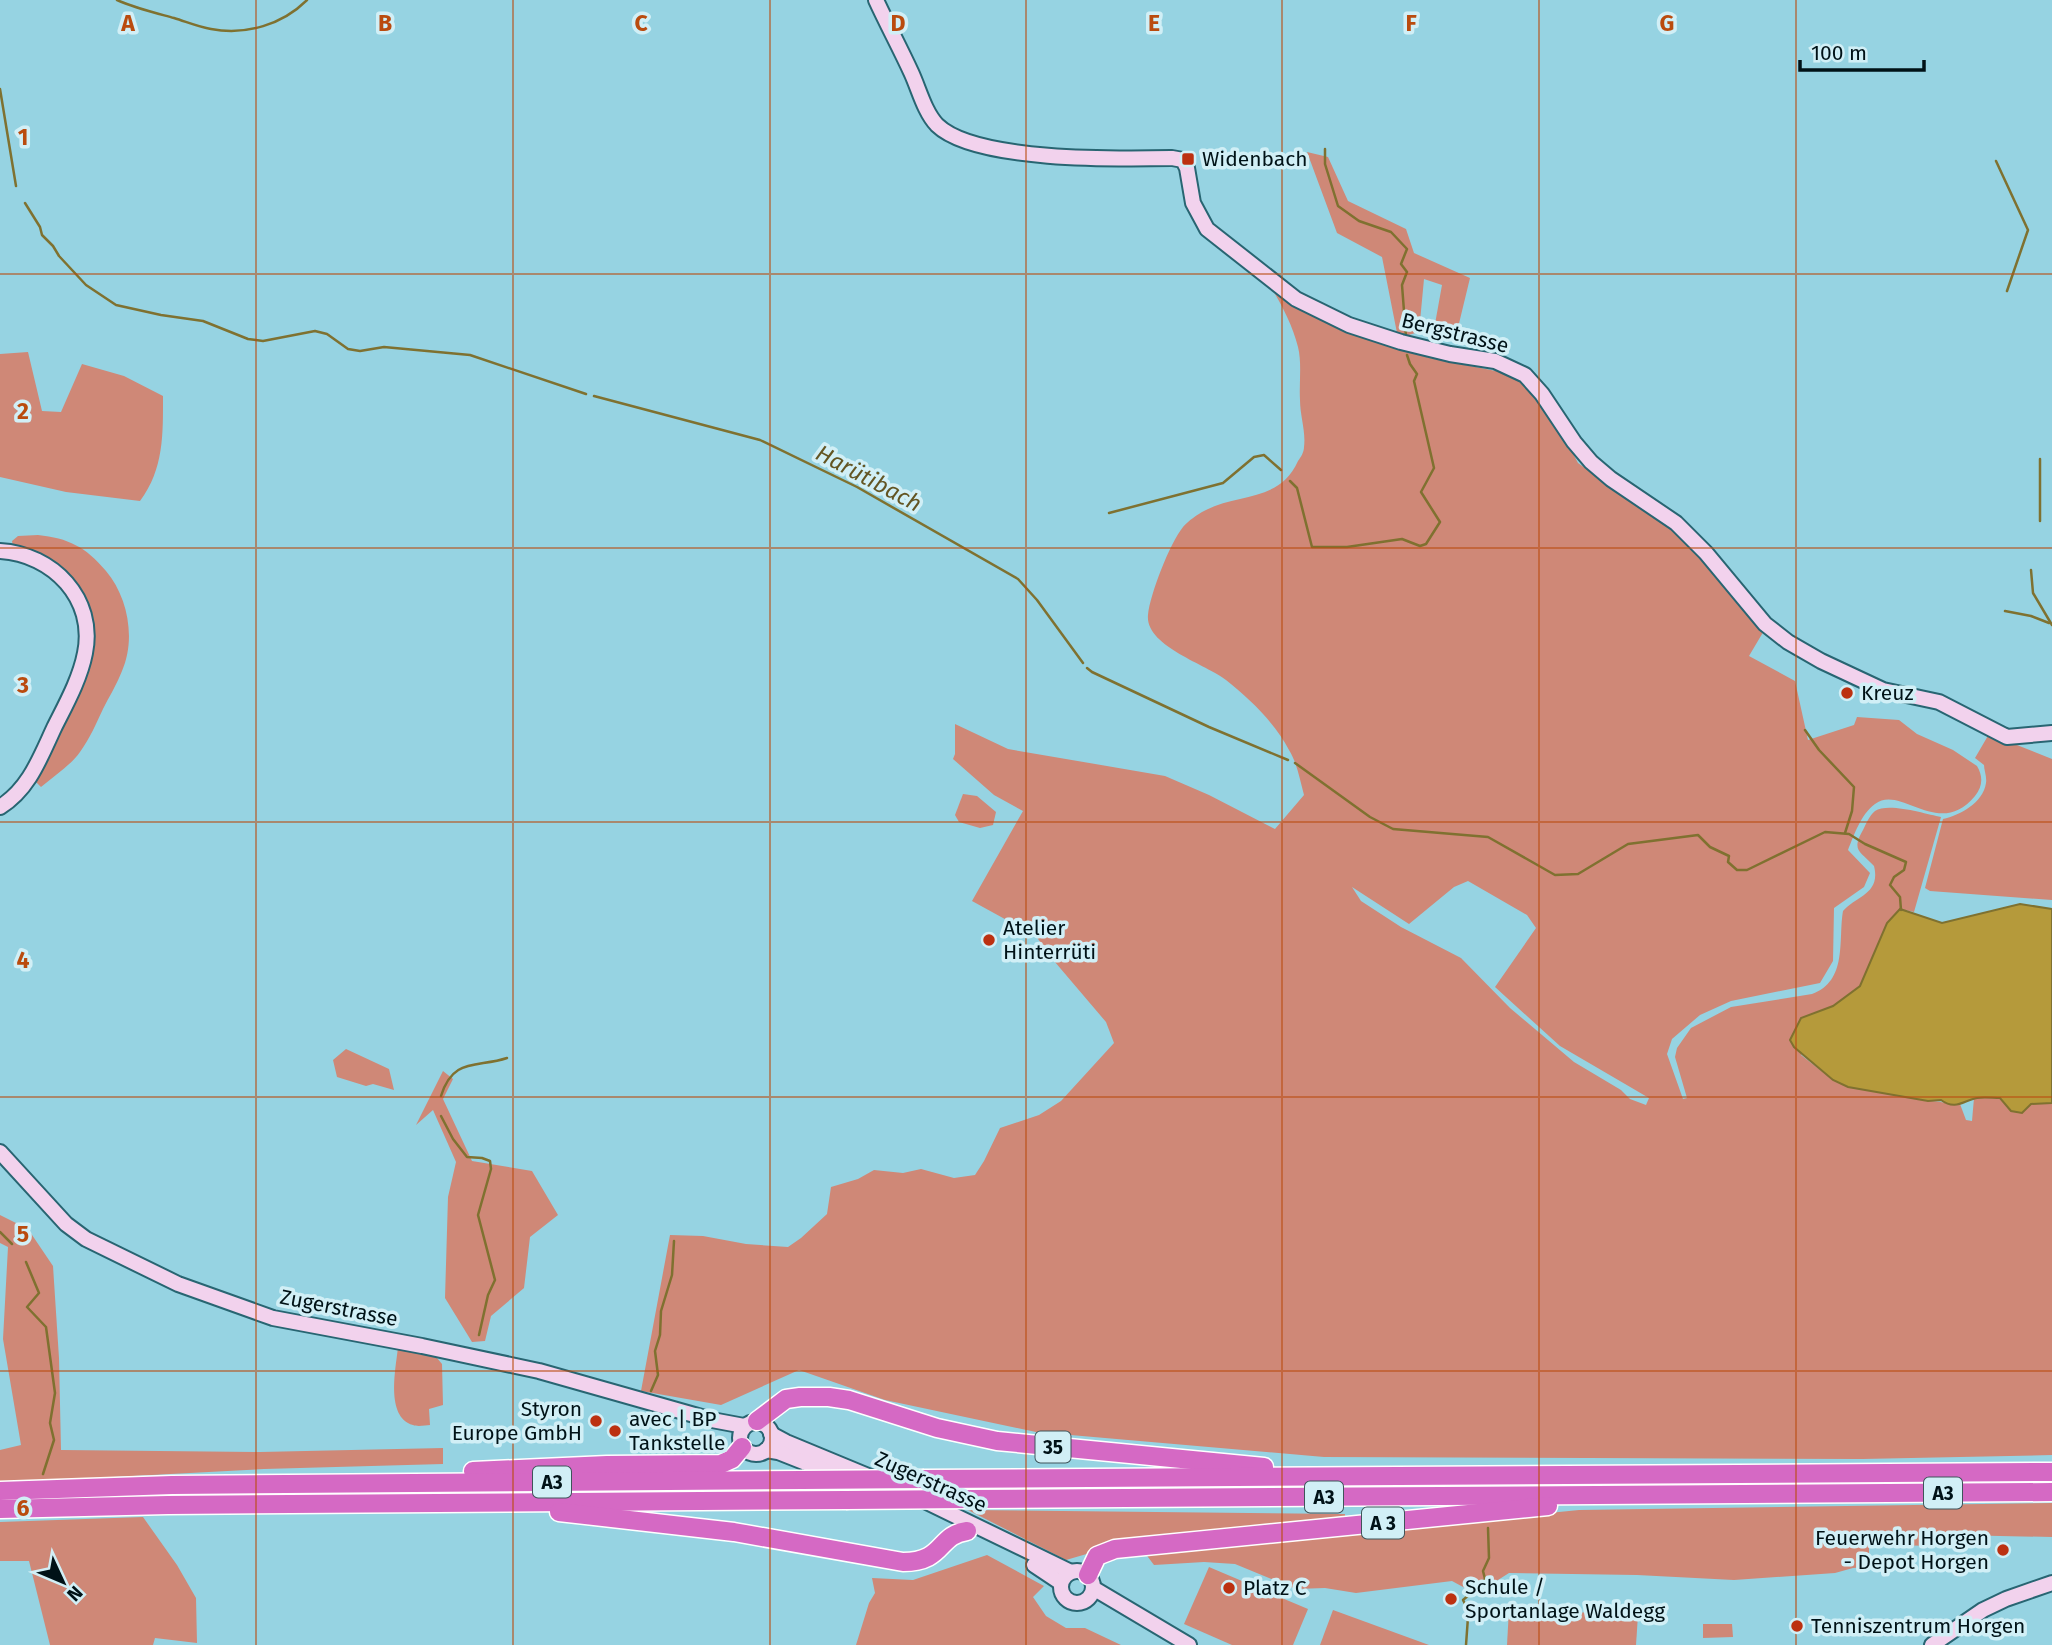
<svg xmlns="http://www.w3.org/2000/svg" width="2052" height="1645" font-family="'Fira Sans',sans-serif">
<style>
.green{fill:#cf8877;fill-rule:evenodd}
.water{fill:#b59a3b;stroke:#7f7130;stroke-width:2}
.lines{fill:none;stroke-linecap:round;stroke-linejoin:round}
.stream{stroke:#7f7130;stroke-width:2.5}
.secondary-casing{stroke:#286572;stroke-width:18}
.highway-casing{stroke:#fff;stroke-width:21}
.secondary{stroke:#f2d2ed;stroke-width:14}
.highway{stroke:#d569c4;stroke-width:18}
.highway-bridge-casing{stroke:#fff;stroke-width:21;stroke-linecap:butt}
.highway-bridge{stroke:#d569c4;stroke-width:18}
.grid{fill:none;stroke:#ba4b0e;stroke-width:2;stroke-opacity:0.55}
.poi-dot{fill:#bc3111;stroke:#d1eff6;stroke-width:2.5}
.labels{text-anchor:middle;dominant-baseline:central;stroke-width:7;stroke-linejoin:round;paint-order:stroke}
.shield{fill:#d1eff6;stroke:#3f545a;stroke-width:2}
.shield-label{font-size:19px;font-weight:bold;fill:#001217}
.poi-label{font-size:21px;fill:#001217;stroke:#d1eff6;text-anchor:start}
.street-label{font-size:21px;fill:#001217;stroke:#d1eff6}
.water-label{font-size:23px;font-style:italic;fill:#635523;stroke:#d1eff6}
.grid-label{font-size:23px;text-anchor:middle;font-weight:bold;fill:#ba4b0e;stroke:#d1eff6;stroke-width:7;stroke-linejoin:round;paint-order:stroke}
</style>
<rect width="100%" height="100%" fill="#96d3e2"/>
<g class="green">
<polygon points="1307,152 1328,157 1348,201 1406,229 1414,253 1470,278 1455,340 1433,335 1442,285 1424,279 1419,332 1398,338 1382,257 1337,233"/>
<path d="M1272,289L1302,310L1354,335L1430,358L1511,374L1526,387L1568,444L1578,463L1684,538L1765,629L1749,656L1795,681L1808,740L1854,725L1857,717L1899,720L1917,734L1953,750L1977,766C1983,776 1983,786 1975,796C1939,840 1901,784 1875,804C1861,814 1854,835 1848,850L1870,873L1864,887L1834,908L1833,961L1820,983L1731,1001L1700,1015L1672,1039L1667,1054L1683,1099L1687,1098L1675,1057L1677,1048L1691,1028L1731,1007L1812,994C1848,981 1838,940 1843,911C1856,896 1881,894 1874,866C1860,851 1851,851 1863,830C1866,824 1869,816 1875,811C1888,802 1926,814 1941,817L1914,912L1900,909L1887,923L1860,986L1833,1006L1802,1018L1801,1055L1833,1080L1848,1087L1928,1101C1940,1100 1951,1106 1960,1104L1966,1120L1972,1121L1974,1098H2000L2011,1111L2031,1104L2052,1103V1455L1862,1459L1324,1457L1036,1432L885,1400L799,1370L721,1405L641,1391L670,1235L703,1236L746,1244L788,1247L801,1238L827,1214L831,1187L858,1179L874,1170L903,1173L921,1169L954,1178L975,1175L984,1161L1000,1128L1039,1115L1061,1101L1114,1043L1106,1022L1049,955L1036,936L972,901L1023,811L994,795L953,759L955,754V724L1008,749L1165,776L1209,795L1275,829L1304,795C1300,780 1297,763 1289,750C1275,723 1249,698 1226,680C1206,664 1145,646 1148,615C1150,594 1170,543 1183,527C1188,521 1198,514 1204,511C1239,492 1279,503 1298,461C1301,457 1304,452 1304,447C1306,431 1300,416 1300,400C1299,383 1302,363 1298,347C1293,327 1283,307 1272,289ZM1468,881L1527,915L1536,928L1495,987L1560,1046L1649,1098L1646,1105L1630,1099L1621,1090L1574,1062L1510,1008L1461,958L1401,927L1361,901L1352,887L1409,924L1454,887Z"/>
<path d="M28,352L42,411L61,412L82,364L124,376L163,396C163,434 164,469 140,501L66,492L0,477V354Z"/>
<path d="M38,535C68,538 86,547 106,571C128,597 136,639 122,671C117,684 109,697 103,709C96,724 90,738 80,752C70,766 54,776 41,787L36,782L38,774L84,674L80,593L13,547L12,541L18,536Z"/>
<path d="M1989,734L2052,759V900L1930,891L1925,888L1943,819C1960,815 1983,803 1986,783C1987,777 1984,770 1984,765L1975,758Z"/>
<polygon points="963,794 977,796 996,812 993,825 980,828 959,822 955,815"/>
<polygon points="346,1049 389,1069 394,1090 373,1084 366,1086 337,1077 333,1060"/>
<polygon points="443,1071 453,1079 443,1099 472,1161 532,1171 558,1215 530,1237 524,1288 491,1316 485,1341 472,1342 445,1298 448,1197 456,1162 433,1110 416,1125"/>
<polygon points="0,1215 28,1229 53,1266 59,1358 61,1450 260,1452 443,1448 443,1464 264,1469 0,1483 0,1450 21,1445 3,1339 8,1247 0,1243"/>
<path d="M398,1347L421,1351L422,1354L437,1358L442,1364L443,1405L429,1409L430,1425C426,1425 418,1427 413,1425C385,1417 396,1368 398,1347Z"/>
<polygon points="2052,1503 2052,1537 1955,1535 1950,1546 1869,1545 1869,1567 1853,1568 1835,1573 1734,1580 1637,1575 1509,1573 1476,1594 1452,1581 1356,1593 1325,1588 1296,1589 1235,1564 1204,1562 1154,1565 1145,1553 1579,1510"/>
<polygon points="968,1510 1345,1514 1345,1516 1109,1541 1090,1553 1066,1560"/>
<polygon points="143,1517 177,1565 196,1598 197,1643 155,1638 153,1645 50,1645 29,1561 0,1561 0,1522"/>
<polygon points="987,1555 1044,1586 1033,1597 1046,1616 1066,1628 1085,1628 1121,1645 856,1645 869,1603 875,1593 872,1578 913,1580"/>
<polygon points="1209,1567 1308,1609 1293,1645 1232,1645 1184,1624"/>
<polygon points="1509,1609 1638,1615 1636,1645 1507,1645"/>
<polygon points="1333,1610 1429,1645 1320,1645"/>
<polygon points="1703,1624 1732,1624 1733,1637 1703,1638"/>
</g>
<path class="water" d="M2020,904L2052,909V1103L2031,1104L2022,1113L2011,1111L2000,1098C1993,1098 1984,1097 1977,1098C1964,1100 1956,1111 1941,1100L1928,1101L1848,1087L1833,1080L1794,1047L1790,1040L1801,1018L1833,1006L1860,986L1887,923L1900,909L1942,923Z"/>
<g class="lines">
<g class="stream">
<path d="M117,0C135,8 156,13 174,18C187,22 199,27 211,29C246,36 283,24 307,0"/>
<polyline points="0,89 16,186"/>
<polyline points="1325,149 1325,164 1338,206 1359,221 1391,232 1407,249 1401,264 1407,272 1402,285 1406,337"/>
<polyline points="1996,161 2028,230 2007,291"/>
<polyline points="25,203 40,227 42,235 53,246 59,256 86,285 116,305 161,315 203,321 248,339 263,341 315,331 327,334 348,349 360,351 384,347 470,355 586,394"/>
<polyline points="594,396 760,440 857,487 1018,579 1037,600 1083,663"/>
<polyline points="1290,481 1297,488 1312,547 1347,547 1402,539 1420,546 1426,544 1440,522 1421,492 1434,468 1414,381 1417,374 1410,364 1407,355"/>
<polyline points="1109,513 1223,483 1254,457 1264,455 1281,470"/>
<polyline points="2040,521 2040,459"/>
<polyline points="2031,570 2033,593 2052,625"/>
<polyline points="2005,611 2031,616 2049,623"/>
<polyline points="1087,668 1092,672 1209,727 1288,760"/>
<polyline points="1805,730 1819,750 1854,787 1852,811 1845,833"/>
<polyline points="1295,763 1370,817 1393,829 1488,837 1555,875 1578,874 1628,844 1698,835 1710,847 1729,856 1728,862 1737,870 1747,870 1825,832 1849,834 1865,844 1906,862 1904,870 1894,877 1890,885 1900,897 1901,910"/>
<path d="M441,1096C453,1057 477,1068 507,1058"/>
<polyline points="441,1116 453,1139 467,1157 482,1158 490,1161 491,1169 478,1215 495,1280 488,1295 479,1335"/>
<polyline points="0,1232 12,1244"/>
<polyline points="26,1262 39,1293 27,1307 46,1327 55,1393 50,1423 54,1440 43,1474"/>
<polyline points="651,1391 658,1375 655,1351 660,1335 661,1311 672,1275 674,1241"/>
<polyline points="1480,1584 1485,1579 1483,1571 1489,1558 1488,1528"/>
<polyline points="1466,1606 1463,1600 1470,1594"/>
<polyline points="1466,1645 1468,1617"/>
</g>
<g class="secondary-casing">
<g id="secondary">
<path d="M876,0C887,24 900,48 911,72C919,89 924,111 937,125C975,162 1119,159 1172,158L1183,160L1187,168L1193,203L1207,229L1296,299L1349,325L1401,342L1450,354L1495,361L1525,375L1542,394L1574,442L1591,462L1611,479L1676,523L1706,553L1765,624L1788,642L1821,661L1883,690L1939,702L2007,737L2052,733"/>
<path d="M0,551C53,554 96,599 85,653C80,679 66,704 54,728C40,758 29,789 0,807"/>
<polyline points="0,1152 66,1224 86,1239 178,1284 273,1318 422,1346 539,1371 712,1420 744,1426"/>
<circle cx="756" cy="1438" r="16"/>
<polyline points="771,1434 786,1442 902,1490 1071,1572"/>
<polyline points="766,1450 778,1452 892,1497"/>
<polyline points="1034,1565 1061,1583"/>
<circle cx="1077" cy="1587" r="16"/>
<polyline points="1093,1588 1189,1645"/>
<polyline points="1932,1645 1983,1610 2006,1599 2052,1583"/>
</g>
</g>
<g class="highway-casing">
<g id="highway">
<polyline points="757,1421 786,1399 800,1397 829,1397 849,1400 937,1428 997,1441 1264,1467"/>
<polyline points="473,1471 607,1465 721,1464 732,1459 742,1447"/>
<polyline points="924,1479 2052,1472"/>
<polyline points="0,1491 172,1485 802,1480"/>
<polyline points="970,1499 2052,1492"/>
<polyline points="0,1509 168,1505 846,1500"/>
<path d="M559,1512L734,1532L903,1562C945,1562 937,1535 967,1531"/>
<polyline points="1088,1575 1097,1556 1115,1549 1548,1506"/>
</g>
</g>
<use href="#secondary" class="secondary"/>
<use href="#highway" class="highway"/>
<g class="highway-bridge-casing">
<g id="highway-bridge">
<polyline points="802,1480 924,1479"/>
<polyline points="846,1500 970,1499"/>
</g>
</g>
<use href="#highway-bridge" class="highway-bridge"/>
</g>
<path class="grid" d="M256,0V1645M513,0V1645M770,0V1645M1026,0V1645M1282,0V1645M1539,0V1645M1796,0V1645M0,274H2052M0,548H2052M0,822H2052M0,1097H2052M0,1371H2052"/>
<g class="poi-dot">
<rect x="1181" y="152" width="14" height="14" rx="3.5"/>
<circle cx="1847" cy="693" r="7"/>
<circle cx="989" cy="940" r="7"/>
<circle cx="596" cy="1421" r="7"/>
<circle cx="615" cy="1431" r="7"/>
<circle cx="2003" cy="1550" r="7"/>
<circle cx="1229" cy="1588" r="7"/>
<circle cx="1451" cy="1599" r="7"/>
<circle cx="1797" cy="1626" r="7"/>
</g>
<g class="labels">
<g class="shield">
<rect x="1035.5" y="1431.5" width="35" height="31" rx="5"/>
<rect x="533" y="1466.5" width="38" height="31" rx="5"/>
<rect x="1924" y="1477.5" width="38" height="31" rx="5"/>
<rect x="1305" y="1481.5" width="38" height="31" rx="5"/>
<rect x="1362" y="1507.5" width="42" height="31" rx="5"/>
</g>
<g class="shield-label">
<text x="1053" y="1447">35</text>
<text x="552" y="1482">A3</text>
<text x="1943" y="1493">A3</text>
<text x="1324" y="1497">A3</text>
<text x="1383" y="1523">A 3</text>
</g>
<g class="poi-label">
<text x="1202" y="159">Widenbach</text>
<text x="1861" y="693">Kreuz</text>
<text x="1003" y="928">Atelier<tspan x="1003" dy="24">Hinterrüti</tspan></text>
<text x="582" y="1409" text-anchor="end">Styron<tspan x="582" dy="24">Europe GmbH</tspan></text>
<text x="629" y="1419">avec | BP<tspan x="629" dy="24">Tankstelle</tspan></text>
<text x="1989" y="1538" text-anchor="end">Feuerwehr Horgen<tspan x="1989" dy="24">- Depot Horgen</tspan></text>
<text x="1465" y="1587">Schule /<tspan x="1465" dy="24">Sportanlage Waldegg</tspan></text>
<text x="1243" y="1588">Platz C</text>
<text x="1811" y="1626">Tenniszentrum Horgen</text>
</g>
<g class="street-label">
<text transform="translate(1455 333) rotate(14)">Bergstrasse</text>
<text transform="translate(339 1308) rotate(11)">Zugerstrasse</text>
<text transform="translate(931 1482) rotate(24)">Zugerstrasse</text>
</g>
<g class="water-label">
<text transform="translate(869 478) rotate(28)">Harütibach</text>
</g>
</g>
<g class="grid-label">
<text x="128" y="31">A</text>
<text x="385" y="31">B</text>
<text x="641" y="31">C</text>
<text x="898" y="31">D</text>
<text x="1154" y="31">E</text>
<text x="1411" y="31">F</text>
<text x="1667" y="31">G</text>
<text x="23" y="145">1</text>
<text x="23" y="419">2</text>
<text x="23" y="693">3</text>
<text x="23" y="968">4</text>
<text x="23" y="1242">5</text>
<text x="23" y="1516">6</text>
</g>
<g transform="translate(63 1582) rotate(134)" stroke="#d1eff6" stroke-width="5" paint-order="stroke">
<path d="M0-5L12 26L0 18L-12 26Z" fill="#001217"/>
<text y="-10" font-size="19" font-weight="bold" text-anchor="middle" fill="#001217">N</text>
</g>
<path d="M1800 60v10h124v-10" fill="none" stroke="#001217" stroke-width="3.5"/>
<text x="1811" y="60" font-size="21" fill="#001217" stroke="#d1eff6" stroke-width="5" paint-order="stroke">100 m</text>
</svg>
